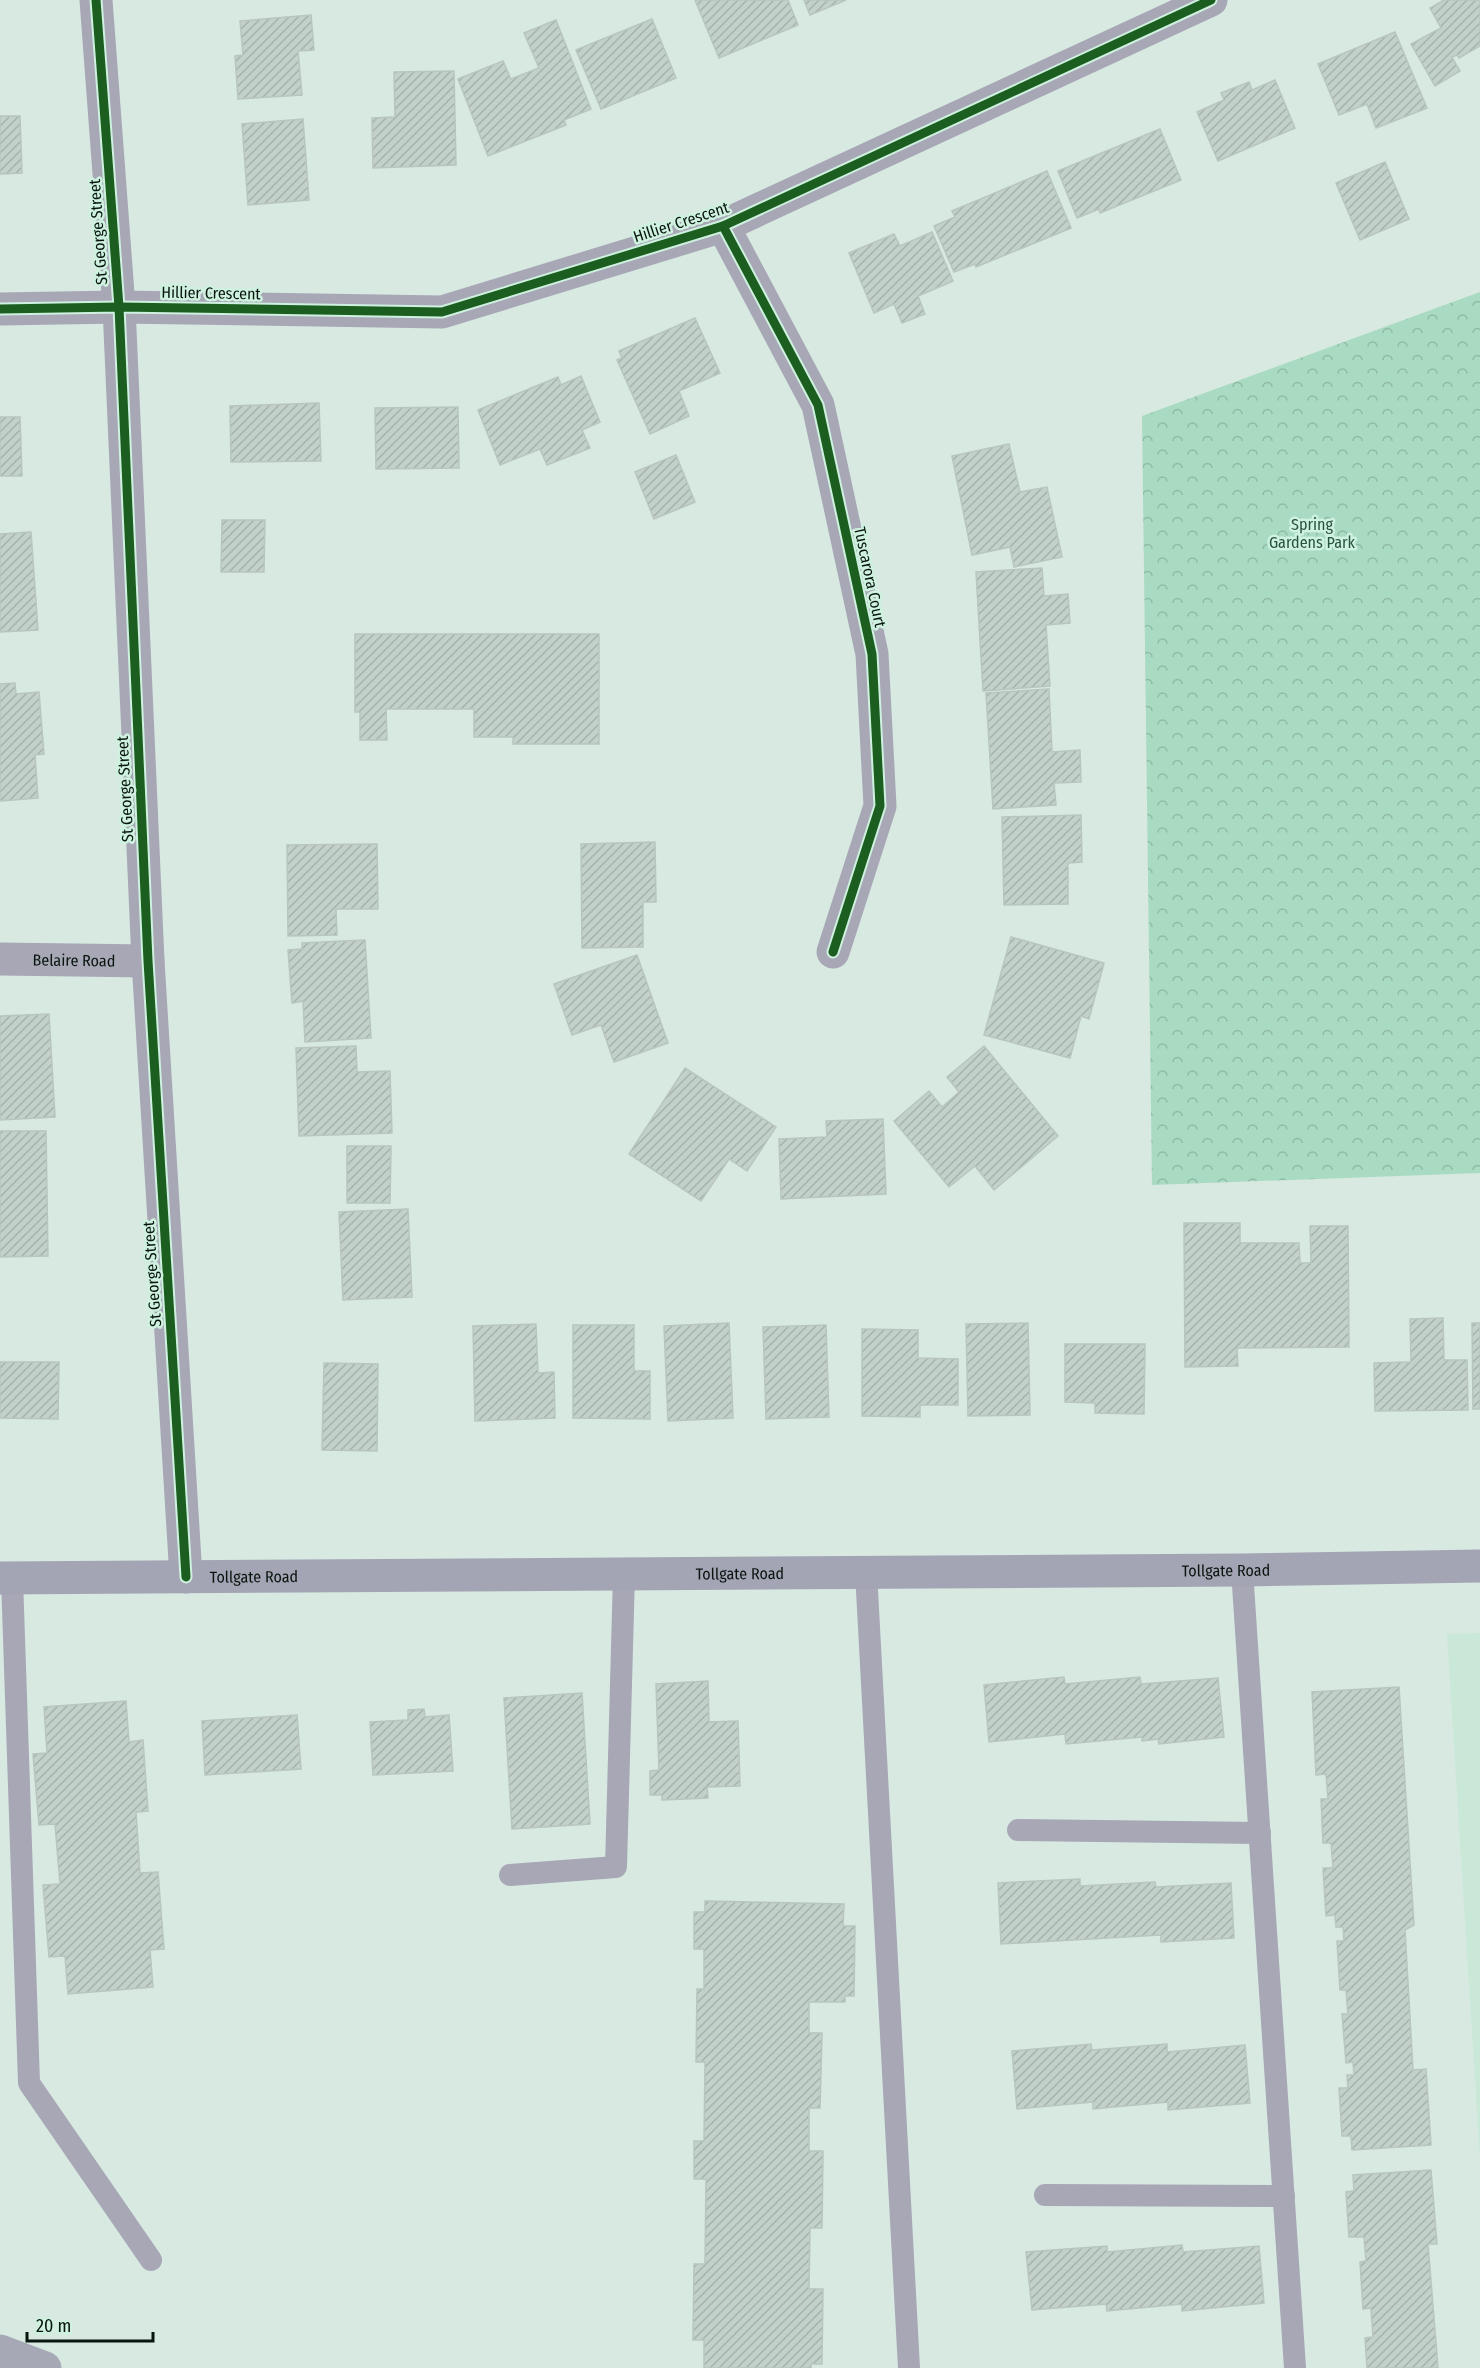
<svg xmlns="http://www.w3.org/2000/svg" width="1480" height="2368" font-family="'Fira Sans Condensed',sans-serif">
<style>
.built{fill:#c9e8d8}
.park{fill:url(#park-crowns)}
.building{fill:url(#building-hatch);stroke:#b8c6bf;stroke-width:1.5}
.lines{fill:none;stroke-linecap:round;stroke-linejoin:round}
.lane{stroke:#a7a7b6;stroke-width:22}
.street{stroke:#a7a7b6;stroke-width:33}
.secondary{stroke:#a4a5b4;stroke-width:33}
.highway{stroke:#a6a9b5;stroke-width:33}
.cycleway-casing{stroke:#cff1df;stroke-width:13}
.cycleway{stroke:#1b5e20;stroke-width:9}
.labels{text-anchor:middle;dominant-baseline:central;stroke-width:5;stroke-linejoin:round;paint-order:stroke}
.street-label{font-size:16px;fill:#09150f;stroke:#cff1df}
.park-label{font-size:16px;fill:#26533e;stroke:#cff1df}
</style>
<defs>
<pattern id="park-crowns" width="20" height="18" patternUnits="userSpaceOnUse" patternTransform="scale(1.5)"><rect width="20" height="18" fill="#a8dbc1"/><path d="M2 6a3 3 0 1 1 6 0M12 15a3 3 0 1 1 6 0" fill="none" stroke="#8fbba5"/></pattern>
<pattern id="building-hatch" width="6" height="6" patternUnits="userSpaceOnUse" patternTransform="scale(1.5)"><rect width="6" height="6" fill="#c2d1c9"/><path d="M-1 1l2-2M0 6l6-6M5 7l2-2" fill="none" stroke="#a5b3ab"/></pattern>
</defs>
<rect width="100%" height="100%" fill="#d7e9e0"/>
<polygon class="built" points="1480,1633 1480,2159 1447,1634"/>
<polygon class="park" points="1480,292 1480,1173 1152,1185 1142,416"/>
<g class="building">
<polygon points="695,0 788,0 798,25 719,58"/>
<polygon points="804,0 846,0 810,15"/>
<polygon points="1444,0 1480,0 1480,46 1459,58 1457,55 1452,57 1460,71 1435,86 1411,44 1441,28 1430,8"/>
<polygon points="311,15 314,50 298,51 302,95 238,99 235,56 243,55 240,21"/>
<polygon points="652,19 676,78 601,109 576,50"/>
<polygon points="556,20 591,109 564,120 566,125 488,156 458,79 503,61 511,79 539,68 524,33"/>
<polygon points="1395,32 1427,108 1376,128 1367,104 1339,115 1318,64"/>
<polygon points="454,71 456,165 373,168 372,118 395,117 394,72"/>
<polygon points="1275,80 1295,128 1218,161 1197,112 1224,100 1221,93 1249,82 1252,90"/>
<polygon points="0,116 20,116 22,173 0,174"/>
<polygon points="303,119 309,200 248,205 242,124"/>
<polygon points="1160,129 1181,180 1100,213 1099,209 1077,218 1058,171"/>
<polygon points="1385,162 1409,219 1360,240 1336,183"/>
<polygon points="1047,171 1071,228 976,267 975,264 954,272 934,226 955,217 952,211"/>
<polygon points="932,232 953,281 918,296 925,314 902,323 894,304 874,313 849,253 894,234 900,246"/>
<polygon points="695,318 720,373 679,391 689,416 650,434 617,360 622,358 619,351"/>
<polygon points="581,376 600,422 582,430 590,448 547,465 540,449 500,465 478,410 558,377 561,385"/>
<polygon points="319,403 321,461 231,462 230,406"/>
<polygon points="458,407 459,468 376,469 375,408"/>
<polygon points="0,417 20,417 22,476 0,476"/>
<polygon points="1009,444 1020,492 1047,487 1062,557 1014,567 1010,547 972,555 952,456"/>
<polygon points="676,455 695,502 654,519 635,472"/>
<polygon points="222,520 265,520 264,572 221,572"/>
<polygon points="31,532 38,630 0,632 0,534"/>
<polygon points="1042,568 1044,596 1068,594 1070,623 1046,625 1050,686 983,691 976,572"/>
<polygon points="355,634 599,634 599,744 513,744 513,737 474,737 474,709 386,709 387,740 360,740 360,712 355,712"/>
<polygon points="15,683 16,694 39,692 44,754 35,755 38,798 0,801 0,684"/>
<polygon points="1049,689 1052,752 1080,750 1081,782 1054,783 1056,805 993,809 986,693"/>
<polygon points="1081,815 1082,862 1068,863 1068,904 1004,905 1002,817"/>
<polygon points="655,842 656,902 643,902 643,947 582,948 581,844"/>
<polygon points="377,844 378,909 336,909 337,935 288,936 287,845"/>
<polygon points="1011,937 1104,963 1089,1019 1081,1016 1070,1058 984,1035"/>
<polygon points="365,940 371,1038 305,1042 303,1001 292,1003 288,950 302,949 302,943"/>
<polygon points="637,955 668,1043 614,1062 601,1025 572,1035 554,984"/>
<polygon points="49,1014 55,1117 0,1120 0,1016"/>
<polygon points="356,1046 357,1072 390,1071 392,1133 299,1136 296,1048"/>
<polygon points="984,1046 1058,1136 994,1190 975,1166 949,1187 894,1121 929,1091 942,1107 959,1092 947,1077"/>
<polygon points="685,1068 776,1127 747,1171 729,1159 701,1201 629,1154"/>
<polygon points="883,1119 886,1194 781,1199 779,1139 827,1137 826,1121"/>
<polygon points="0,1131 46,1131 48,1256 0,1257"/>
<polygon points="347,1146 391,1146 390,1203 347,1203"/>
<polygon points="408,1209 412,1297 343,1300 339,1212"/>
<polygon points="1184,1223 1240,1223 1240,1243 1299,1243 1300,1263 1311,1263 1310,1226 1348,1226 1349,1347 1237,1348 1238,1366 1185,1367"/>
<polygon points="1443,1318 1444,1360 1467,1360 1468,1410 1375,1411 1374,1363 1411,1362 1410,1319"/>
<polygon points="729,1323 733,1418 668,1421 664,1326"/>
<polygon points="1028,1323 1030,1415 968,1416 966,1324"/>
<polygon points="1472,1323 1480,1323 1480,1409 1473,1409"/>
<polygon points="536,1324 538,1373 554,1372 555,1418 475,1421 473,1326"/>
<polygon points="573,1325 634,1325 634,1371 650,1371 650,1419 573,1418"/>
<polygon points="826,1325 829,1417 766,1419 763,1327"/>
<polygon points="862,1329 918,1330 918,1358 958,1359 958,1405 920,1405 920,1417 862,1416"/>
<polygon points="1065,1344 1145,1344 1144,1414 1095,1413 1095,1403 1065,1402"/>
<polygon points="0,1362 59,1362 58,1419 0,1418"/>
<polygon points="324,1363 378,1364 377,1451 322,1450"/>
<polygon points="1064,1677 1065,1684 1140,1677 1141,1684 1218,1678 1224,1737 1159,1744 1158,1739 1142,1741 1142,1737 1066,1744 1065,1734 989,1742 984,1685"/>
<polygon points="708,1681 709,1722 738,1721 740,1786 707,1787 708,1798 662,1800 662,1795 650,1795 650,1771 659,1770 656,1684"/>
<polygon points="1399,1687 1414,1925 1405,1930 1413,2070 1426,2069 1431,2145 1352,2150 1351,2136 1342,2136 1339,2088 1348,2088 1347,2075 1354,2075 1353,2062 1346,2063 1342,2014 1348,2014 1346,1990 1340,1990 1337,1941 1344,1941 1343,1927 1336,1927 1335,1915 1326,1916 1323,1868 1333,1868 1331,1843 1323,1843 1321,1799 1328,1799 1326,1774 1316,1775 1312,1692"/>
<polygon points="582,1693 590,1824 512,1829 504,1698"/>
<polygon points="126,1701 129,1742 143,1740 148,1811 136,1812 140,1873 158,1872 164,1949 150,1950 153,1987 68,1994 65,1956 49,1957 43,1885 60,1884 55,1824 39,1825 33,1754 47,1753 44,1707"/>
<polygon points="424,1709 425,1717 449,1715 453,1771 373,1775 370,1722 408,1720 408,1710"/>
<polygon points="297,1715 301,1769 205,1775 202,1721"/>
<polygon points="1080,1879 1080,1886 1155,1882 1156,1887 1231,1883 1234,1938 1161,1942 1161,1935 1001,1944 998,1883"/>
<polygon points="705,1901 844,1904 843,1926 855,1926 854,1996 845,1996 845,2002 809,2002 809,2033 822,2033 820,2108 809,2108 809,2151 823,2151 822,2228 810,2228 809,2289 823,2289 822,2364 811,2364 811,2368 704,2368 704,2340 693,2340 694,2264 705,2264 706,2179 694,2179 694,2141 704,2141 705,2062 696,2062 697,1989 704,1989 704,1949 694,1949 694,1912 705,1912"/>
<polygon points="1091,2044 1092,2050 1167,2044 1167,2052 1245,2045 1250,2103 1168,2110 1168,2102 1093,2109 1093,2102 1017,2109 1012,2051"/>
<polygon points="1431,2170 1437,2244 1428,2244 1438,2368 1367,2368 1365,2338 1373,2337 1371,2308 1363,2309 1360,2262 1366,2261 1364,2237 1349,2237 1346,2192 1354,2191 1353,2175"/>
<polygon points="1182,2245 1183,2252 1259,2246 1264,2303 1182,2311 1182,2304 1107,2311 1106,2304 1032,2310 1026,2252 1107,2246 1107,2252"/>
</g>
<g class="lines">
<g class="lane">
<polyline points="1242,1570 1295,2368"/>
<polyline points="866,1572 909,2368"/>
<polyline points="12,1578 29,2083 151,2260"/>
<polyline points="1018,1830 1260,1833"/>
<polyline points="510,1875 616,1867 624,1574"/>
<polyline points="1045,2195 1284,2196"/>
</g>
<g class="street">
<polyline points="96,0 119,307 148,961 186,1577"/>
<polyline points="723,226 818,405 872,654 880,806 833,952"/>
<polyline points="0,309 119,307 442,312 723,226 1211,0"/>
<path id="s1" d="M0,959L148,961"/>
</g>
<path class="secondary" id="s2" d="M0,1578L1242,1570L1480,1566"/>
<polyline class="highway" points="0,2351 45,2368"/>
<g class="cycleway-casing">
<g id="cycleway">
<polyline points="96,0 119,307 148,961 186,1577"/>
<polyline points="723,226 818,405 872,654 880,806 833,952"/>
<polyline points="0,309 119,307 442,312 723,226 1211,0"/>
</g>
</g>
<use href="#cycleway" class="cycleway"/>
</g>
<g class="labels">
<g class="street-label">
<text transform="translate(681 222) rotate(-18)">Hillier Crescent</text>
<text transform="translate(98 232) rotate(-94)">St George Street</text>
<text transform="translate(211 293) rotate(1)">Hillier Crescent</text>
<text transform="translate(870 577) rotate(78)">Tuscarora Court</text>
<text transform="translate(125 789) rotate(-93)">St George Street</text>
<text stroke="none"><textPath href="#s1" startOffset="74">Belaire Road</textPath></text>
<text transform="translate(152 1274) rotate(-94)">St George Street</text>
<text stroke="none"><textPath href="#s2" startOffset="1226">Tollgate Road</textPath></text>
<text stroke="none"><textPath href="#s2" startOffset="740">Tollgate Road</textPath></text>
<text stroke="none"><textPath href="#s2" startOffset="254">Tollgate Road</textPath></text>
</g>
<g class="park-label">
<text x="1312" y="524">Spring<tspan x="1312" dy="18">Gardens Park</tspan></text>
</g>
</g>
<path d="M27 2332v9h126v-9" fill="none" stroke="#09150f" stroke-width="3"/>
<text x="36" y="2332" font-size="18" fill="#09150f" stroke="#cff1df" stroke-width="4.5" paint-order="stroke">20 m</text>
</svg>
